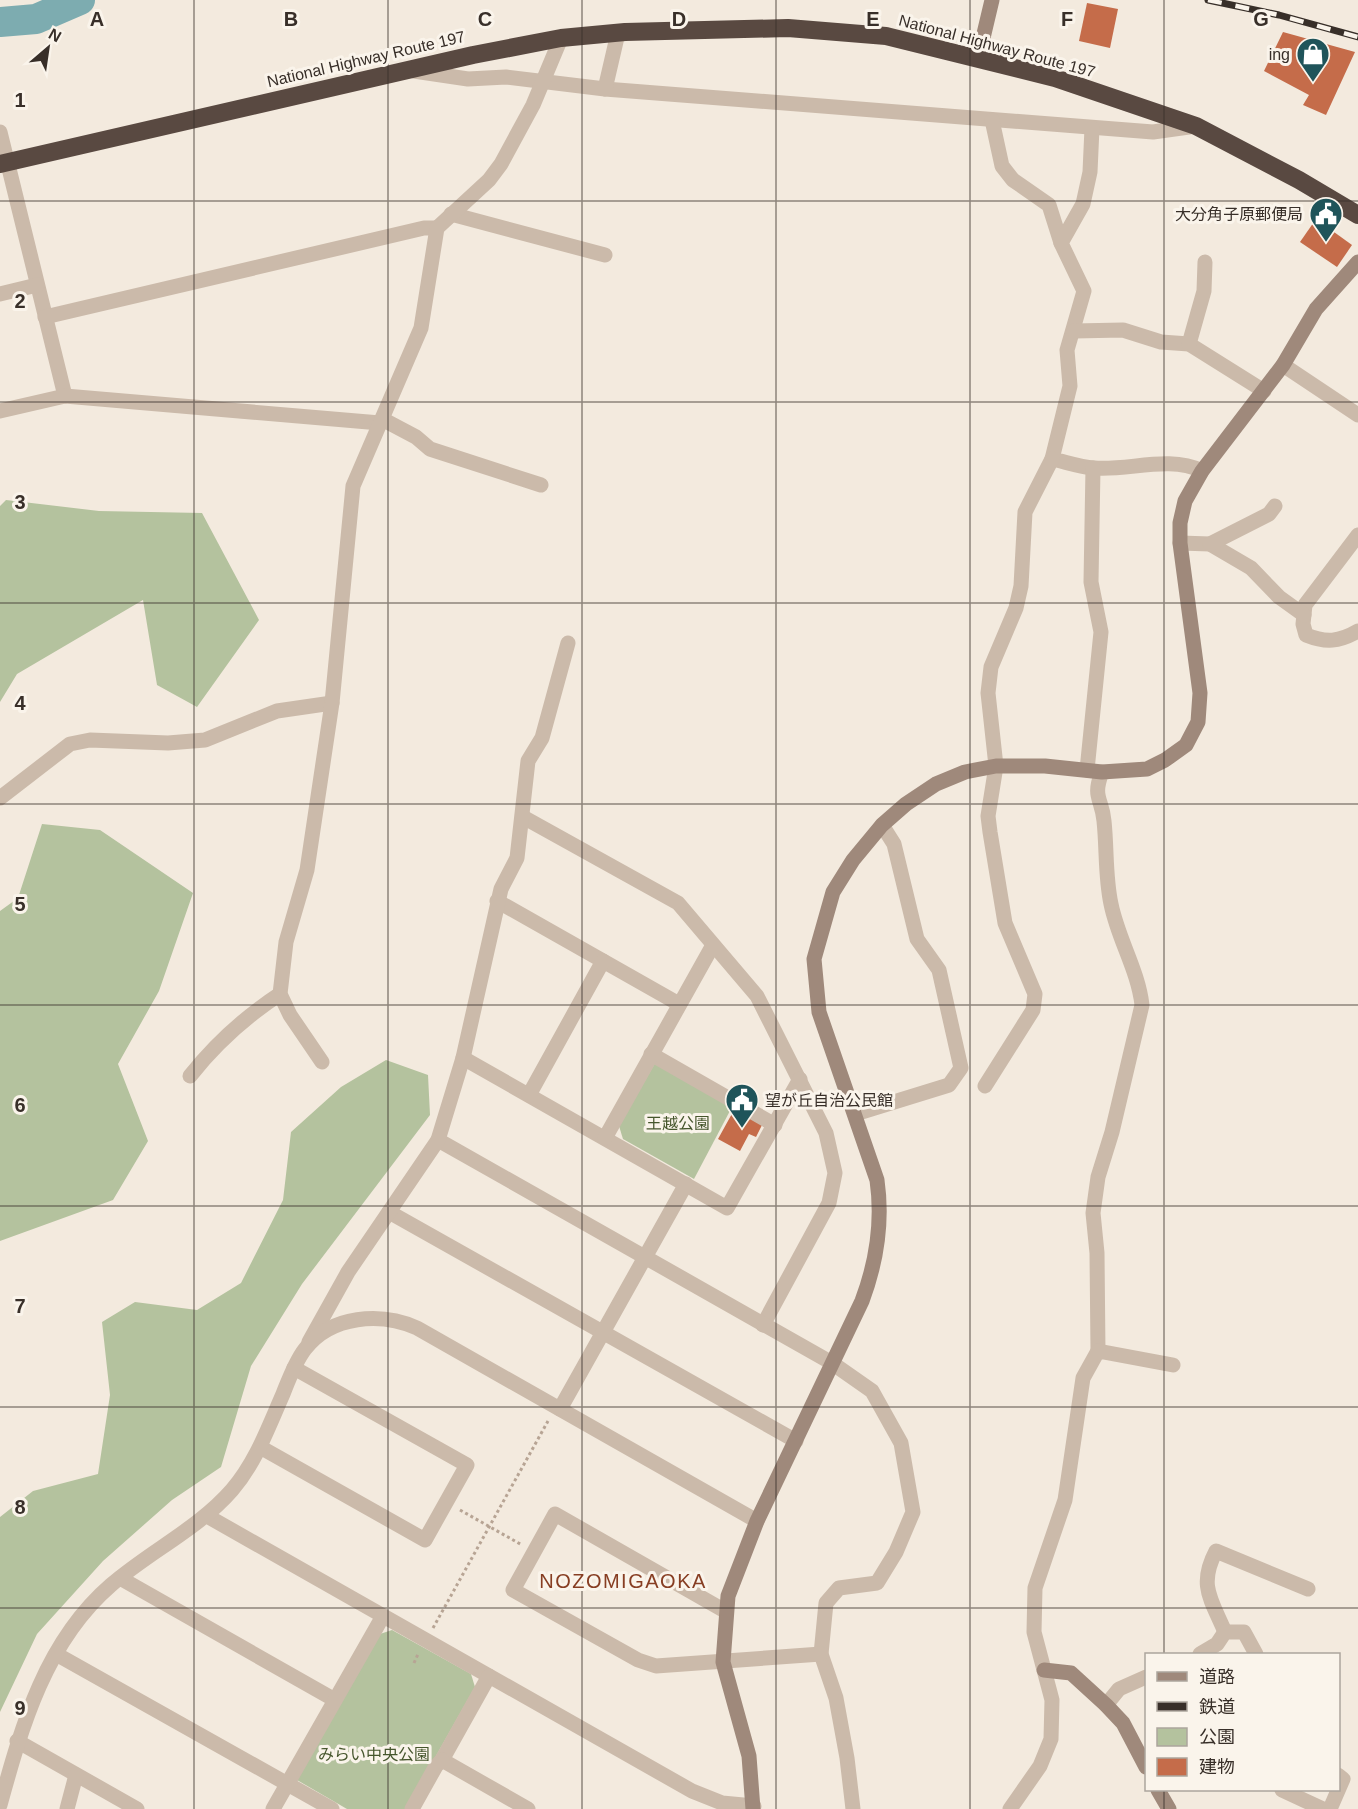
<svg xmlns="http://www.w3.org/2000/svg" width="1358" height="1809" font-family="Arial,'Noto Sans JP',sans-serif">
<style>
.green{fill:#b4c29e}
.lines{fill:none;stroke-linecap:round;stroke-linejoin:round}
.river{stroke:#7dacb0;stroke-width:30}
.building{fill:#c56c4a}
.path{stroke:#b7a494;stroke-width:3;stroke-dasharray:3 3;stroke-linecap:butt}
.street{stroke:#cbbaaa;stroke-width:15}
.secondary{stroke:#9f897b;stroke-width:15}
.highway{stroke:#594941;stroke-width:18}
.rail-casing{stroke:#382f29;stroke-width:7}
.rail{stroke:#faf4eb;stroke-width:4.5;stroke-dasharray:14;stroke-linecap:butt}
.grid{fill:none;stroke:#382f29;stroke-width:1.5;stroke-opacity:0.55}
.labels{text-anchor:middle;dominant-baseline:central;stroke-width:6;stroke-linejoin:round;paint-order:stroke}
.street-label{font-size:16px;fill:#382f29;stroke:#faf4eb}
.poi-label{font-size:16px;fill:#382f29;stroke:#faf4eb;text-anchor:end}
.park-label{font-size:16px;fill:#46562d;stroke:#faf4eb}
.quarter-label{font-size:20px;letter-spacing:1.5px;fill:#873e23;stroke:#faf4eb}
.grid-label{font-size:20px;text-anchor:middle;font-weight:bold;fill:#382f29;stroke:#faf4eb;stroke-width:6;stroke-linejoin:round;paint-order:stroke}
</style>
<rect width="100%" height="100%" fill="#f3eade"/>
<g class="green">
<polygon points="6,500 99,511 202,513 259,620 197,707 157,685 143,600 17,674 0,702 0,506"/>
<polygon points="42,824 100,830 193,893 159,991 118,1064 148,1141 113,1200 0,1241 0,911 18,898"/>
<polygon points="386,1060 428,1075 430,1115 302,1284 251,1366 221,1467 172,1500 103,1561 37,1634 0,1712 0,1517 33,1491 98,1474 110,1395 102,1322 135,1302 197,1310 241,1283 283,1200 291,1132 341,1087"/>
<polygon points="655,1063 732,1107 694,1179 623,1139 619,1126"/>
<polygon points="392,1630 471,1674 475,1687 406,1809 347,1809 297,1780 380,1634"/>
</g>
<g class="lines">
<polyline class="river" points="0,22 36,19 80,0"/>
</g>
<g class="building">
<polygon points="1087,3 1118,9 1110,48 1079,41"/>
<polygon points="1283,32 1355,52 1326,115 1303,105 1309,95 1264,71"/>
<polygon points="1316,219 1352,245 1337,267 1300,242"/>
<polygon points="734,1110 762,1125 756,1137 749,1134 740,1151 718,1139"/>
</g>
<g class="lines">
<g class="path">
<polyline points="460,1510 522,1545"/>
<polyline points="433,1628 548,1421"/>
<polyline points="414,1663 418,1654"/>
</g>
<g class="street">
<polyline points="414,71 468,79 506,77 605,89 1153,132 1196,126"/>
<polyline points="605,89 618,33"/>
<polyline points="992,120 1002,166 1013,180 1049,205 1061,243"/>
<path d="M1092,128L1090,172L1083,204L1061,243L1084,291L1067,350L1070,386L1052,459C1066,462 1080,467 1094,468C1129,471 1169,455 1202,471"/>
<polyline points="0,132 65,396"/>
<polyline points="451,214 605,255"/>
<polyline points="0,294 37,285"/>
<polyline points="45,317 424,228 437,228"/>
<polyline points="1074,331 1123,330 1161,342 1189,344 1264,391"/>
<polyline points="1189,344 1204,291 1205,262"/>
<polyline points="1283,365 1358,415"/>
<polyline points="0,411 65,396 380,423"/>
<polyline points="382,419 416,437 430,449 541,485"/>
<path d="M1358,535L1305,605L1303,624L1306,635C1326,643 1339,642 1358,631"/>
<polyline points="1180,543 1210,544 1251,568 1279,597 1304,615"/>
<polyline points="1210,544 1269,514 1275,506"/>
<polyline points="1087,770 1101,632 1091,582 1093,468"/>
<polyline points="0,798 70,744 90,740 168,743 205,740 277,711 332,703"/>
<polyline points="523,817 678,903 757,996 826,1133 835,1173 829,1203 763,1325"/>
<polyline points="497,901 679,1004"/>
<polyline points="651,1054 775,1125"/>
<polyline points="463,1058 727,1208 800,1079"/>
<polyline points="322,1062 290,1015 280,994 286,942 307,870 332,703 353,486 421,328 437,228 489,180 501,164 533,105 561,38"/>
<path d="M190,1076C217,1042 245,1017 280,994"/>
<polyline points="985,1086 1033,1010 1035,994 1005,923 990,832 988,816 996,766 988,693 991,667 1016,608 1021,586 1025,512 1052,459"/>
<polyline points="529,1095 603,961"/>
<polyline points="855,1114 949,1085 961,1068 939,970 917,939 894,844 882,825"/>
<polyline points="605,1138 713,945"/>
<polyline points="438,1140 832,1363 872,1391 901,1443 913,1512 896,1552 877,1583 839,1588 826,1603 821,1654 836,1698 847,1758 853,1809"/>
<polyline points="389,1212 796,1441"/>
<polyline points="309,1342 348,1272 438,1140 463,1058 501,889 517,858 528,761 542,738 568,643"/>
<path d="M1098,1351L1097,1253L1093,1213L1098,1177L1112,1132L1142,1005C1138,970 1118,939 1111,904C1105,876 1107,849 1104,821C1102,798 1092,798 1102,772"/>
<polyline points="560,1409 686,1184"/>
<polyline points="260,1447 425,1540 467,1465 294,1368"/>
<polyline points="207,1516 692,1791 722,1803 754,1806"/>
<polyline points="120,1578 335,1700"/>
<polyline points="725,1611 555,1514 513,1590 638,1660 656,1666 821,1654"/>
<path d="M1225,1632C1211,1599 1198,1585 1216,1551L1308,1589"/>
<polyline points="56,1654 332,1809"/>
<polyline points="1200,1654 1217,1644 1225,1632 1244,1632 1256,1654"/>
<polyline points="489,1676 442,1760 528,1809"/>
<polyline points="1106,1705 1119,1689 1146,1677"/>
<polyline points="17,1741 137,1809"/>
<polyline points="1282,1790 1323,1809"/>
<path d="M0,1805C22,1725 46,1641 111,1585C150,1551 198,1529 232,1490C256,1462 268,1428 283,1394C289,1379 295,1362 305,1349C331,1315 381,1312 417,1328L757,1521"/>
<polyline points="67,1809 76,1775"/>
<polyline points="273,1809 383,1616"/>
<polyline points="412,1809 436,1766 442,1760"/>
<polyline points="1010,1809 1040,1766 1051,1739 1052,1700 1034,1632 1035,1588 1065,1500 1083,1378 1098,1351 1173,1365"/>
<polyline points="1330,1809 1343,1779 1338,1775"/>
</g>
<g class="secondary">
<polyline points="978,59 992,0"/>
<polyline points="1044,1670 1071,1673 1106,1705 1123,1723 1146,1767"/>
<polyline points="1158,1790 1169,1809"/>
<path d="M753,1809L749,1756L723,1662L728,1596L757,1521L862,1301C877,1261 883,1222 877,1180L819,1012L814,959L833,892L853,860L882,825L906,804L936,784L965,772L996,766H1045L1102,772L1147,769L1165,760L1186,745L1198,722L1200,693L1180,543V523L1185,501L1202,471L1283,365L1316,309L1358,262"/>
</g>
<polyline class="highway" points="0,164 473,55 561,38 625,32 788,28 886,36 1055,78 1196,126 1299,180 1358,215"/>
<g class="rail-casing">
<polyline id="rail" points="1208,0 1279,15 1358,37"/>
</g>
<use href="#rail" class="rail"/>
</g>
<path class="grid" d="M194,0V1809M388,0V1809M582,0V1809M776,0V1809M970,0V1809M1164,0V1654M0,201H1358M0,402H1358M0,603H1358M0,804H1358M0,1005H1358M0,1206H1358M0,1407H1358M0,1608H1358M1164,1790V1809"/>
<defs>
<g id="shop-pin" transform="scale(1.725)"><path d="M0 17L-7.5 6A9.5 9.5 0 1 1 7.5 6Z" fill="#1f545a" stroke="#faf4eb"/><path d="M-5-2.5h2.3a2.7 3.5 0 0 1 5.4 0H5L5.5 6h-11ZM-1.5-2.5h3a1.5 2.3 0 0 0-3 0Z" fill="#fff"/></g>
<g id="civic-pin" transform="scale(1.725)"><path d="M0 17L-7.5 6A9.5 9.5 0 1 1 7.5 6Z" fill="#1f545a" stroke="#faf4eb"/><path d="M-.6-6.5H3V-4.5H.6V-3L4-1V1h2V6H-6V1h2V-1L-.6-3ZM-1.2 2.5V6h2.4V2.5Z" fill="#fff"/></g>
</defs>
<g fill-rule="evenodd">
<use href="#shop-pin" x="1313" y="54"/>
<use href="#civic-pin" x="1326" y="214"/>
<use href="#civic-pin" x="742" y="1100"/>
</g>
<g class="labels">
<g class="street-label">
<text transform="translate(997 46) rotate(15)">National Highway Route 197</text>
<text transform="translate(366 59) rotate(-13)">National Highway Route 197</text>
</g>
<g class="poi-label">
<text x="1290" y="54">ing</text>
<text x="1303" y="214">大分角子原郵便局</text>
<text x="765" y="1100" text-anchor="start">望が丘自治公民館</text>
</g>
<g class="park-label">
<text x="678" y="1123">王越公園</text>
<text x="374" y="1754">みらい中央公園</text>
</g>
<g class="quarter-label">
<text x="623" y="1581">NOZOMIGAOKA</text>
</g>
</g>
<g class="grid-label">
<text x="97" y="26">A</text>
<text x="291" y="26">B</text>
<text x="485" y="26">C</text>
<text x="679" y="26">D</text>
<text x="873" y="26">E</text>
<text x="1067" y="26">F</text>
<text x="1261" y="26">G</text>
<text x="20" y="107">1</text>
<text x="20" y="308">2</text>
<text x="20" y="509">3</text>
<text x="20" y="710">4</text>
<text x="20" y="911">5</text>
<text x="20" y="1112">6</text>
<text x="20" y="1313">7</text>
<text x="20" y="1514">8</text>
<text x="20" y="1715">9</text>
</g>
<rect x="1145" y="1653" width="195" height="138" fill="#faf4eb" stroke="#aca59d" stroke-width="1.5"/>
<rect x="1157" y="1672" width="30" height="9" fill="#9f897b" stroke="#aca59d" stroke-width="1.5"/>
<text x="1199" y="1683" font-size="18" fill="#382f29">道路</text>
<rect x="1157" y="1702" width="30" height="9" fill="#382f29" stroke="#aca59d" stroke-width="1.5"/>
<text x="1199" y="1713" font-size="18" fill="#382f29">鉄道</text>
<rect x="1157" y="1728" width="30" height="18" fill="#b4c29e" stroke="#aca59d" stroke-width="1.5"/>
<text x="1199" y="1743" font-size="18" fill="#382f29">公園</text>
<rect x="1157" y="1758" width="30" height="18" fill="#c56c4a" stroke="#aca59d" stroke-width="1.5"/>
<text x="1199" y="1773" font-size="18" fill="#382f29">建物</text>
<g transform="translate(48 48) rotate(29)" stroke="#faf4eb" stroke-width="4.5" paint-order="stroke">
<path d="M0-4.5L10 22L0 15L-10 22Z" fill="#382f29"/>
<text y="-9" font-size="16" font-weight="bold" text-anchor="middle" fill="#382f29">N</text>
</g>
</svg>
